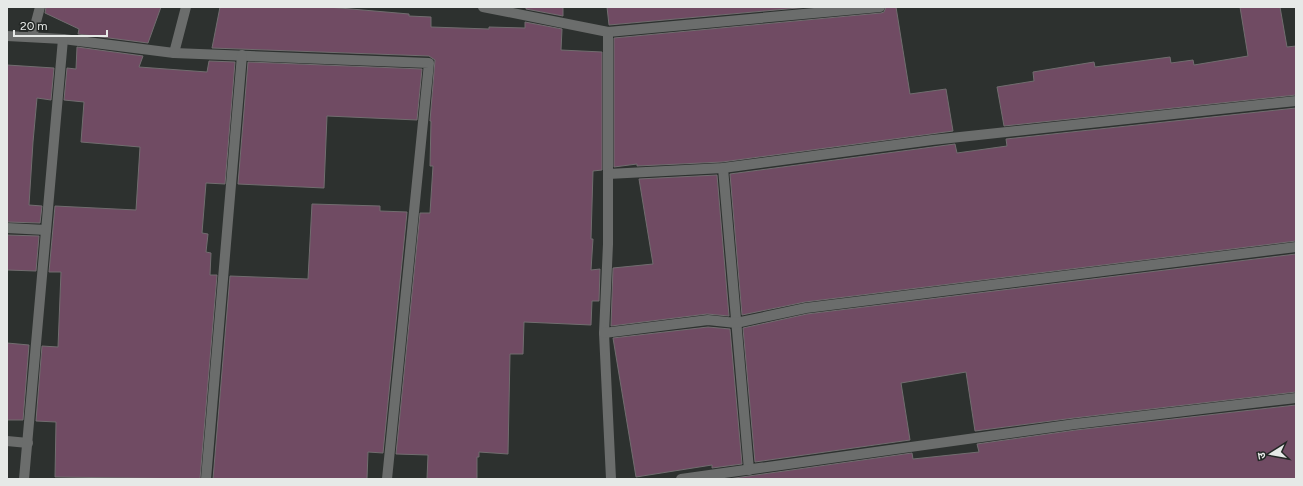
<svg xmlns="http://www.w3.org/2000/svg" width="1303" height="486" font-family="Figtree,'Noto Sans Devanagari',sans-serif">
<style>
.building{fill:#704b63;stroke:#716d6f}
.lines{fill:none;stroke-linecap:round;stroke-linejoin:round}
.street{stroke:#6b6d6c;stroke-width:10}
</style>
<rect width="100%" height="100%" fill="#2d312f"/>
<g class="building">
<polygon points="46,7 161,7 148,43 78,34 79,29 45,13"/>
<polygon points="220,7 328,7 409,14 409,16 431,17 431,27 489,29 489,27 525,28 525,22 562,29 561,50 602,52 602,170 593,171 591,239 593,239 591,270 600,269 599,301 592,301 591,325 524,322 523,354 510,354 508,454 479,452 479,457 477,457 477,479 427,479 428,455 396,454 420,213 430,213 433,166 430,166 431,121 430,121 435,60 429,56 212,48"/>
<polygon points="526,7 563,7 563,16 526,9"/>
<polygon points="607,7 809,7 609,25"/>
<polygon points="886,7 896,7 910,94 946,89 953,131 722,162 637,166 637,164 614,167 614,38 881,13 884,12"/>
<polygon points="1240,7 1280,7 1287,47 1296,46 1296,95 1004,126 997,87 1034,81 1033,72 1094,62 1095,67 1170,57 1171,63 1193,60 1194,65 1248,56"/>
<polygon points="77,47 143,56 139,67 207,72 209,61 235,62 225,184 206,183 202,233 208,234 206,252 211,253 210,275 217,275 200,479 55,477 56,422 36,421 42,346 58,347 61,272 49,272 55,206 136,210 140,147 81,142 84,102 64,100 67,68 76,69"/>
<polygon points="248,62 422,69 417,120 327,116 324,188 238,184"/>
<polygon points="7,65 54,68 51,100 37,98 33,142 29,205 42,206 40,223 7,222"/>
<polygon points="1296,108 1296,241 805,302 742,315 730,174 955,144 957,153 1007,146 1006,139"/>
<polygon points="717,175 729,316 707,314 611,326 613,268 653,264 639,179"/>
<polygon points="312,204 380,206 380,211 407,212 383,453 368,452 367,479 213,479 230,276 308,279"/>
<polygon points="7,235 39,236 36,271 7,270"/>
<polygon points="1296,254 1296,392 1074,418 975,431 966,372 901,383 910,440 755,462 743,328 807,314"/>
<polygon points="708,327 730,329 742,464 712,468 712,465 636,477 613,338"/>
<polygon points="7,343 29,345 23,420 7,420"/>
<polygon points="1296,405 1296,479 728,479 912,453 913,459 979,452 977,444 1076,430"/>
</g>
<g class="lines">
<g class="street">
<polyline points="483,7 608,32 880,7"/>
<polyline points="608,32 608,244 604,333 611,479"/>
<polyline points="7,36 63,39 174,53 429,63 387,479"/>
<polyline points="32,37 40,7"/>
<polyline points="174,53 186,7"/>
<polyline points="723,168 749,470"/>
<polyline points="608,174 723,168 932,140 1296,101"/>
<polyline points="7,228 46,230"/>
<polyline points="604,333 708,320 736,323 806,308 1296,247"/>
<polyline points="7,441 28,443"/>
<polyline points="24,479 63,39"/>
<polyline points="206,479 242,55"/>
<polyline points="681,479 1075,424 1296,398"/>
</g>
</g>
<rect width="1303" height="486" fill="none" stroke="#e6e9e7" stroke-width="16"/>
<g transform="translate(1271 454) rotate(259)" stroke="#232725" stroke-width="3" paint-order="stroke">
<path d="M0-3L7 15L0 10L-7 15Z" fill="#e6e9e7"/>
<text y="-6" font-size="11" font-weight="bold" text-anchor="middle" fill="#e6e9e7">उ</text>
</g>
<path d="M14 30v6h93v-6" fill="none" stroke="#e6e9e7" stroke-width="2"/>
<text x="20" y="30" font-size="12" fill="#e6e9e7" stroke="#232725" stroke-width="3" paint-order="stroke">20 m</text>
</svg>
